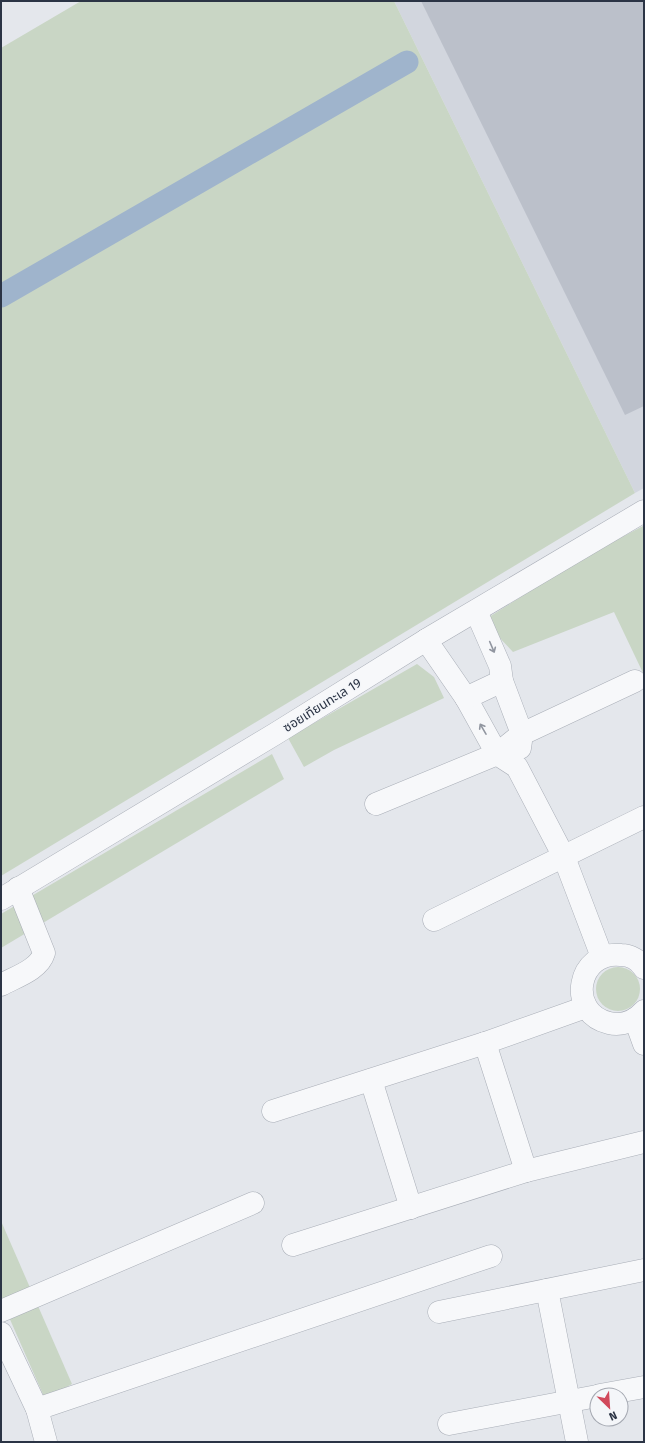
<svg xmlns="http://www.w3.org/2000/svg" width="645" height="1443" font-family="'Fira Sans','Noto Sans Thai',sans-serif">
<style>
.built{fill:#d2d6de}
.green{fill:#c9d6c5}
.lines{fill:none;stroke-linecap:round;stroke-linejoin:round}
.canal{stroke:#9fb4cc;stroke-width:23}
.building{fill:#bbc0ca}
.minor-casing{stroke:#a9aeb7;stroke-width:23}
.minor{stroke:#f7f8fa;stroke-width:22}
.oneway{stroke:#9196a0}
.labels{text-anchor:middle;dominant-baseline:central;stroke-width:3;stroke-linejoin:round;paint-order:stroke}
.street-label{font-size:13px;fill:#2b3445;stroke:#f4f6f9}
</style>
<rect width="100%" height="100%" fill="#e4e7ec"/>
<polygon class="built" points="394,1 644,1 644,488 635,493"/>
<g class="green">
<polygon points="81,1 394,1 635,493 1,876 1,48"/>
<polygon points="643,526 644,529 644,675 614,612 513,652 496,634 489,617 584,557"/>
<polygon points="417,664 434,677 444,698 334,750 304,767 288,738"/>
<polygon points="272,754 284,779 1,948 1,914"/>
<circle cx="618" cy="989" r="22"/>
<polygon points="1,1221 72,1384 45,1399 1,1299"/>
</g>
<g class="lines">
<polyline class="canal" points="1,296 407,62"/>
</g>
<polygon class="building" points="421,1 644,1 644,406 625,415"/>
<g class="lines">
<g class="minor-casing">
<g id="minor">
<polyline points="476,611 500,666 502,681 522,734 520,748"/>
<polyline points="426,640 466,698 497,754 517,767 564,857 602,957"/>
<polyline points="466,698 502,681"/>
<polyline points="376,804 497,754 522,734 635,681"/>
<polyline points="1,899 275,734 426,640 644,511"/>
<polyline points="434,920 644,817"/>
<path d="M644,968C639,960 630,955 621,955C577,950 566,1013 609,1023C622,1026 635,1021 644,1011"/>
<path d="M1,985C15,977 39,970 44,953L18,888"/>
<polyline points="635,1019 644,1044"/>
<polyline points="485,1043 526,1171"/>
<polyline points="371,1080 411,1208"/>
<polyline points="273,1111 485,1043 586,1007"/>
<polyline points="293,1245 526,1171 644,1142"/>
<polyline points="547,1290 577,1442"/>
<polyline points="1,1311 253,1203"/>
<polyline points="439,1312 644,1270"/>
<polyline points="1,1333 37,1409 46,1442"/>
<polyline points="600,1395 644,1387"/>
<polyline points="37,1409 491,1256"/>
<polyline points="449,1424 597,1396"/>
</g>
</g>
<use href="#minor" class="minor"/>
</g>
<defs><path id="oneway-shaft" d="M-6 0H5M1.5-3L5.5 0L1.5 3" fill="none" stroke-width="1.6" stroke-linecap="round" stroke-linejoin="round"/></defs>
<g class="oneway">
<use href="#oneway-shaft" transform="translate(492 647) rotate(67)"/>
<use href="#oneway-shaft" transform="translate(483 729) rotate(-120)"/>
</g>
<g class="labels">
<g class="street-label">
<text transform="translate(322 705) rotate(-32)">ซอยเทียนทะเล 19</text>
</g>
</g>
<rect width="645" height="1443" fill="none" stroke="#2b3445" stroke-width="4"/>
<g transform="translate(609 1407) rotate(155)"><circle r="19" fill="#f4f6f9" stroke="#a4a8b1"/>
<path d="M0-3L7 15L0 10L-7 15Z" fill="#d1495b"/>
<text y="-6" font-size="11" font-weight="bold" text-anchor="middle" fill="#2b3445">N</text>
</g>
</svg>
